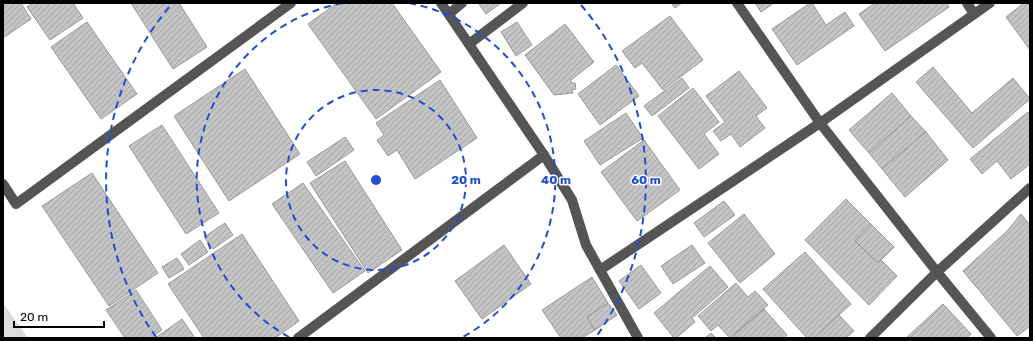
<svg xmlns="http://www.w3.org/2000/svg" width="1033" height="341" font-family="Rubik,sans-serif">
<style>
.green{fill:#dcdcdc}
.building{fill:url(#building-hatch);stroke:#999}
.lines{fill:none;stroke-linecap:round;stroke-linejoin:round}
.minor{stroke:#555;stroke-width:10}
.ring{fill:none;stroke:#1d4ed8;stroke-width:2;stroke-dasharray:7 5}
.centre{fill:#1d4ed8;stroke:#fff;stroke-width:2}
.ring-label{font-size:12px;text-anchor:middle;font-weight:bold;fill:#1d4ed8;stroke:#fff;stroke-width:3;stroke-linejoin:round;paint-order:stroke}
</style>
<defs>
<pattern id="building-hatch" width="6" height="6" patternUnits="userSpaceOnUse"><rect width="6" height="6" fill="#c4c4c4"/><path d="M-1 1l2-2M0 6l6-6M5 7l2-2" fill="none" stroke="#a7a7a7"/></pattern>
</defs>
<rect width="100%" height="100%" fill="#fff"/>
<polygon class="green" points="3,303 28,338 3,338"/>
<g class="building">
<polygon points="3,3 21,3 31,19 3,38"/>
<polygon points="33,3 73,3 83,18 50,40 27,7"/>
<polygon points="131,3 179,3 207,47 173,69"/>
<polygon points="337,3 392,3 441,72 376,119 308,24"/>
<polygon points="478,3 501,3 486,14"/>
<polygon points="671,3 682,3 675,8"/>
<polygon points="755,3 774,3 761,12"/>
<polygon points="810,3 812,3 826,25 845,12 854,26 797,65 772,29"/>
<polygon points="875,3 947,3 949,7 885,51 859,14"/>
<polygon points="1024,3 1030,3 1030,50 1006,17"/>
<polygon points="670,16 703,60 663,90 642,63 635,68 622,51"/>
<polygon points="87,22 137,94 101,119 51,47"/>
<polygon points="517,22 532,45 516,56 501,32"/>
<polygon points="565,24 594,62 571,80 571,83 575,83 576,89 572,90 573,93 554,95 525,55"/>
<polygon points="616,65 639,96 600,125 578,94"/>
<polygon points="933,67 972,113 1013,78 1030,99 973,148 916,82"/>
<polygon points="245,69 300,154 229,201 174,116"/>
<polygon points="739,71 767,108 756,116 765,128 740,147 731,134 721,141 713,131 725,122 706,96"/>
<polygon points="682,78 689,88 652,116 644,106"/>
<polygon points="440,80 477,138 415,179 397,150 388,156 377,140 384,135 376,123"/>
<polygon points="693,88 719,122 704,134 719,154 699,169 658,116"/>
<polygon points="892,93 911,116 869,153 849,130"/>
<polygon points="1028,112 1030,114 1030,164 1011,179 997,161 982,174 970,159"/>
<polygon points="626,113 643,138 600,165 584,141"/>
<polygon points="911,116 926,132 882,169 869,153"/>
<polygon points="162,125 219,213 186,234 129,146"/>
<polygon points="926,132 948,160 905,197 882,169"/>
<polygon points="345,137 354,150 316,176 307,162"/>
<polygon points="644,140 680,190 637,221 601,172"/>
<polygon points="345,161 402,250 368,273 310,183"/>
<polygon points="92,173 158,273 109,306 42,206"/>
<polygon points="303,183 365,271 333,293 272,204"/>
<polygon points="846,199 871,224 855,241 878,263 881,260 897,276 869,305 805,240"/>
<polygon points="724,201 735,215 704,237 694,223"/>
<polygon points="744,214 775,254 740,283 708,243"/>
<polygon points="1021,214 1030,225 1030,326 1017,336 963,271 1007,231"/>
<polygon points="225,223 233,235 213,249 204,237"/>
<polygon points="871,224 894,247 878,263 855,241"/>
<polygon points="242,234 299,321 275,338 204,338 168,284"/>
<polygon points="200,240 208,252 189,265 181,254"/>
<polygon points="504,245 531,284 482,319 455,281"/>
<polygon points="692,245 705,263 673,284 661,266"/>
<polygon points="805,252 851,304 814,338 807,338 763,289"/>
<polygon points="177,258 184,269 169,278 162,267"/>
<polygon points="641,265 661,293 639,309 619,281"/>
<polygon points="710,266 728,287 692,318 695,322 676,338 674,338 654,313"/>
<polygon points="592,277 608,303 587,317 595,330 582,338 561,338 542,310"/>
<polygon points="736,283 748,297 755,291 768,305 730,338 718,325 711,331 698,316"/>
<polygon points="136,290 162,330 151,338 125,338 106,310"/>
<polygon points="608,303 617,315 595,330 587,317"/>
<polygon points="943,304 971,334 967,338 906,338"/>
<polygon points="764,309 787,335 784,338 731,338"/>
<polygon points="839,315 854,331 846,338 814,338"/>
<polygon points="182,319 195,338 155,338"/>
<polygon points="711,333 716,338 705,338"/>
</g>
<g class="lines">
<g class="minor">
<polyline points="441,3 544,155 572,200 586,245 638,338"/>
<polyline points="737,3 820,123 937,272 1030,188"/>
<polyline points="967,3 974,14"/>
<polyline points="449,14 462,3"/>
<polyline points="469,44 523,3"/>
<polyline points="3,184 16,204 291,3"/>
<polyline points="600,270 820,123 990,3"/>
<polyline points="298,338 544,155"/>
<polyline points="870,338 937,272 991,338"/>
</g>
</g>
<g class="ring">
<circle cx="376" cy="180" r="90"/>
<path d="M289 337A180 180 0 0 1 343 3M409 3A180 180 0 0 1 463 337"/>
<path d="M156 337A270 270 0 0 1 171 5M581 5A270 270 0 0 1 596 337"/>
</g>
<circle cx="376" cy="180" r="6" class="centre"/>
<g class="ring-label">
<text x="466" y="184">20 m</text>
<text x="556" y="184">40 m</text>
<text x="646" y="184">60 m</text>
</g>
<rect width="1033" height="341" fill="none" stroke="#000000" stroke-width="8"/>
<path d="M14 321v6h90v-6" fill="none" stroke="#000000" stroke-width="2"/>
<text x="20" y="321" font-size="12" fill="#000000" stroke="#ffffff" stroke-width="3" paint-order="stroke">20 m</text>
</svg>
